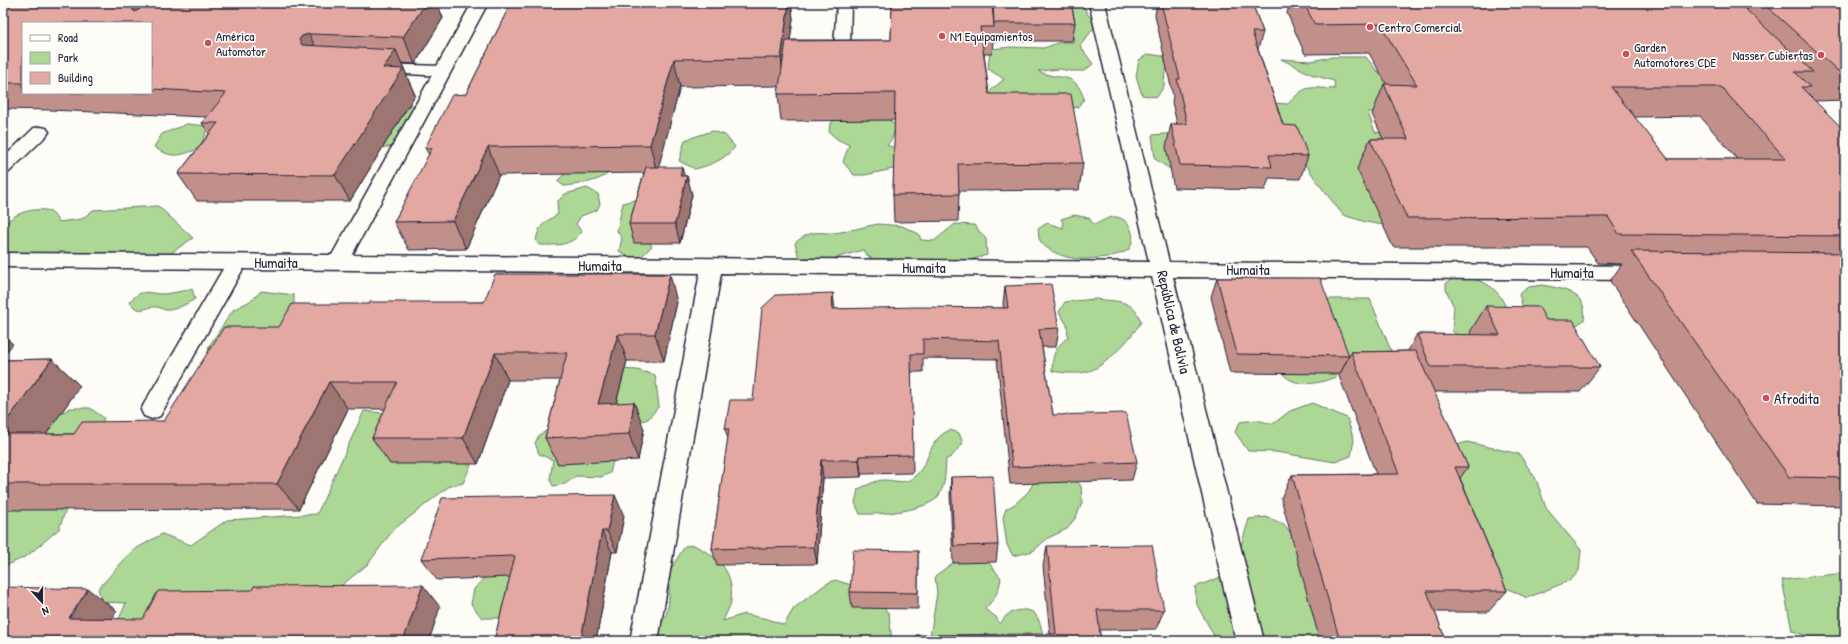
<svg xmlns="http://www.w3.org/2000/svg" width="1848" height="644" font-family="'Patrick Hand',sans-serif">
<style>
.green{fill:#acd795;stroke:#677c68}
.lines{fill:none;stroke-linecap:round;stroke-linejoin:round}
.service-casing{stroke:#22223b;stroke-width:3}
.minor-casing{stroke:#22223b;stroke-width:3}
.service{fill:#fdfcf7;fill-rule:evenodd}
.minor{fill:#fdfcf7;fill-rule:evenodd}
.wall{fill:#c2908a;stroke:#22223b;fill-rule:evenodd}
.shaded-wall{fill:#9e7671;stroke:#22223b}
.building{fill:#e2a8a1;stroke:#22223b;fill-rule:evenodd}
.poi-dot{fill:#d1495b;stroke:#fdfcf7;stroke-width:1.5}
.labels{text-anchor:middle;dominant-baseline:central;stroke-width:3.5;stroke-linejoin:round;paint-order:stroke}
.far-poi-label{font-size:13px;fill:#22223b;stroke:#fdfcf7;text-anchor:start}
.street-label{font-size:15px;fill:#22223b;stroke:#fdfcf7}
.poi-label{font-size:15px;fill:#22223b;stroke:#fdfcf7;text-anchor:start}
</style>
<rect width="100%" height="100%" fill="#fdfcf7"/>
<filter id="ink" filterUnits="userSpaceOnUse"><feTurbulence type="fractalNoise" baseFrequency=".025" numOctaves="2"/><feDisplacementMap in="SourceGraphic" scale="8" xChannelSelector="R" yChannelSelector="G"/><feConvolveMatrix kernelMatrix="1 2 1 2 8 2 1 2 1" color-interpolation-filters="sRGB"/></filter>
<g filter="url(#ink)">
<g class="green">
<path d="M1048,3H1082L1088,15L1097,24L1080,46L1093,64L1084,71H1070L1060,69L1038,71C1059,82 1075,69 1084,99L1078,107L1061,111L1013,114L989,92L1004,79L988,69L990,49L1012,47L1044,48L1060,42H1074L1070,15Z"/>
<polygon points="1148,54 1175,58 1194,72 1165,70 1164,86 1157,97 1142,95 1136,76 1139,60"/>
<path d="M1332,57H1366L1378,72L1404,76L1445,112H1368L1375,132L1387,134L1395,227L1366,222L1343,215L1318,183L1305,164L1301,146L1270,115L1273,103L1288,104C1307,83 1309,88 1335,89L1334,81L1313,75L1281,59L1311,61Z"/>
<polygon points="421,103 396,146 381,148 399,108"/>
<polygon points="883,114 896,126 892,139 887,145 902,151 902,167 865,175 854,175 843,162 849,145 837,139 829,132 830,125 835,118"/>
<path d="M187,124L207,126L205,136L198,149C179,156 172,159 154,147L162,134Z"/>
<path d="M712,131L725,135L735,147C724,160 711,165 695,169L679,161L685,140Z"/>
<polygon points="1177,133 1170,169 1155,159 1152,135"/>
<path d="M570,169H614C600,182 582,184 564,186L557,181Z"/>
<path d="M587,188L598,194L600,204L597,210L581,216L576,224L582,232C569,247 557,245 539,245L536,241C539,224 544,223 558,214L557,202L565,194Z"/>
<polygon points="643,198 645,236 652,246 639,259 630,257 619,251 622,238 617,231 623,203"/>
<path d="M158,206L193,238L165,257L73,258L65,252L3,255V226C15,212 34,207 51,211L59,222L82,219L93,210Z"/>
<path d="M1074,215L1089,218L1094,225C1101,222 1109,216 1117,217C1131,220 1137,238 1129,249C1121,257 1083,261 1072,258C1063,257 1042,249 1039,238C1038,236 1039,232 1038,229L1047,223L1063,228V223L1061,219Z"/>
<path d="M878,224L902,226L919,234L921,240L934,241L955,224L974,225L986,239L987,255L967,261L891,266L869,257L863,250L807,266L799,258L795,243C815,226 820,236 841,232C854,230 866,226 878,224Z"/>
<path d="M1458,278C1484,277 1501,289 1508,314L1498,323L1462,339L1452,331L1454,307L1446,290V284L1450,280Z"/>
<path d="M1542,285C1563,289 1588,292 1584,320L1568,331L1524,313L1519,294L1529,287Z"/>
<path d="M192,289L195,299C186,304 177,310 166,310C163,310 160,307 157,307C144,306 141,316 129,302C144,287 146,294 164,294C173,293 183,291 192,289Z"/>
<polygon points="261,291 294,295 294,332 207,361 209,346 233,310 252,300"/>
<path d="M1095,299C1117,302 1133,298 1141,322C1131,338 1105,368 1086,372C1075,374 1064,373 1052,371C1053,353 1054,349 1068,337L1067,325L1059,312L1065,302Z"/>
<polygon points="1319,299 1370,299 1394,358 1340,358"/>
<path d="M1278,368L1339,369L1336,377C1322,382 1304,388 1289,379C1285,377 1281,372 1278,368Z"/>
<polygon points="618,369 637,370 655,375 659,406 648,419 627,426 582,406"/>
<polygon points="1312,403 1347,418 1354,440 1351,456 1335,462 1276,452 1248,451 1235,432 1240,422 1256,420 1273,424 1290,411"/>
<polygon points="71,408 90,408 104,418 97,433 77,450 38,433 51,418"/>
<polygon points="364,411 407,416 473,460 463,483 448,487 393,530 368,564 321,602 155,632 115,628 126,603 102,602 98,589 132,551 162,534 191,545 227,520 317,514"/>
<polygon points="552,428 613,461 610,473 601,477 576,476 565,484 553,486 550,480 553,460 539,454 535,443 539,435"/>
<path d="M950,430L959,433L963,443L951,457L946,459C945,472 946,484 939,495C930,511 877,515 860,514L855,503L858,489C866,486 876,480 884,480C897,480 905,486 916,475C932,460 927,440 950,430Z"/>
<polygon points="1467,442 1519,454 1536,479 1546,508 1581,550 1579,571 1571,580 1527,598 1488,579 1450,447"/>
<polygon points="1036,479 1076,480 1081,486 1082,503 1076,517 1067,529 1048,538 1033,551 1013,556 1007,545 1003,517 1006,509 1015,504 1028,492"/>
<polygon points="3,499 67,506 59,529 27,556 3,567"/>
<polygon points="1266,517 1284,524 1296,540 1321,641 1217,641 1197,605 1195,587 1229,574 1237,559 1249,519"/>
<path d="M694,545C719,558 734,570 731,601C730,608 725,615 723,621L744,614L768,619L784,625L794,608L826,584L835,580L861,588L873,594L889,614L892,641H656C655,632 663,623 666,615C670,602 670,588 667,575L685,546Z"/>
<path d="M958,559H986L1001,578C999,592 994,599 985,609L996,617L1000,624C1002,621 1004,618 1006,616C1012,610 1029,607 1035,614C1041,621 1042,633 1045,641H933L930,637L937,593L935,576Z"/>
<polygon points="518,564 527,614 499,618 482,618 471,604 474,589 487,575"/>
<polygon points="1845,573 1845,641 1825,641 1792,631 1782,580"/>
</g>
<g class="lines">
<g class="service-casing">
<g id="service">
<polygon points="837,3 851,3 850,46 848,49 842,51 836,49 834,46"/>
<polygon points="377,64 443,66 449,68 451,71 449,74 443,76 371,72 369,69 371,66"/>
<polygon points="40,127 46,128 49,132 46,136 9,172 3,174 3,158 34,128"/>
<polygon points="237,255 244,257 247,262 160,416 152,419 144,416 141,410 144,404 230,257"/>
</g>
</g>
<g class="minor-casing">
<polygon id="minor" points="472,3 488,3 352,255 1149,262 1089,3 1105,3 1169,262 1646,266 1653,268 1657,273 1653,278 1646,280 1173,277 1264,641 1236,641 1152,277 721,273 658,641 630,641 700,273 3,267 3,253 332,255"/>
</g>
<use href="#service" class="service"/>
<use href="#minor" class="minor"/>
</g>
<g class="wall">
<path d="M3,3L144,5L146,3H437L443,18L415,64L402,63L407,76V77L415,95L350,201H197L178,174L209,134L202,123L206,117L50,110L3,109ZM23,23H151V93H23Z"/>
<polygon points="511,3 791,3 793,19 790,40 891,40 892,3 1071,3 1075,23 1072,41 993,41 992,54 984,54 989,94 1083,163 1079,190 959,191 958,221 894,222 893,195 895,120 781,121 778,94 779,86 680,87 658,167 684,176 687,176 692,195 680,243 634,243 629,224 644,173 499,175 466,249 409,250 394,222 429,155 425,148 466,94"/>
<polygon points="1157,3 1252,3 1263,32 1258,49 1283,125 1308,156 1300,179 1269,178 1265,190 1174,188 1166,147 1171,124 1177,124 1172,102 1173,96 1155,15"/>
<path d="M1290,3H1739L1746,9L1751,3H1845V100L1815,101L1845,131V506L1757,504L1610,281L1622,264L1598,263L1587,247H1393L1357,169L1370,139H1383L1372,114L1384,84L1387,85L1369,53L1305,54L1287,13ZM1700,116L1737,159H1668L1634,117Z"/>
<polygon points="1217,278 1349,356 1340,374 1230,373 1211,297"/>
<polygon points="1005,286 1059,328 1056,347 1042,347 1053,415 1137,462 1132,480 1010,484 997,359 923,358 923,372 911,372 913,473 861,474 861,477 823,478 817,564 717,565 712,549 728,439 725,429 753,400 835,309 1004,308 1003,304"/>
<polygon points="484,302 677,302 664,361 627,361 616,403 644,429 638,460 558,464 545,438 560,380 508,380 478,464 390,464 372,438 385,409 348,409 299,509 3,510 3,360 52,359 80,386 46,434 74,434 164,421 279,327 369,304"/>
<polygon points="1486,306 1546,320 1600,367 1580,392 1434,392 1468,467 1460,478 1507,591 1488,612 1435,612 1446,641 1320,641 1281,498 1292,475 1376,474 1339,376 1351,352 1408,351 1417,334 1472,335 1470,332"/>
<polygon points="951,477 998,545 996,562 953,563 950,494"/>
<polygon points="624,516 617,552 612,552 596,641 494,641 510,577 437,580 421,559"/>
<polygon points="1047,546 1164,610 1156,629 1099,630 1101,641 1050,634 1043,566"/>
<polygon points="918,551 918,609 852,608 850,592"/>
</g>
<g class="shaded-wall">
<polygon points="129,3 143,3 153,18 149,23 133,10"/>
<polygon points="426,3 437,3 443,18 415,64 403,37"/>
<polygon points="789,3 791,3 793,19 784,85 781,58"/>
<polygon points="309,34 322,60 313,66 299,40 302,36"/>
<polygon points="396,50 407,76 407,77 415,95 350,201 335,175 383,68"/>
<polygon points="674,59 680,87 657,173 650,145"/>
<polygon points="488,147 499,175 466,249 453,221"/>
<polygon points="682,167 686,183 687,176 692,195 680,243 675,224 680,176"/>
<polygon points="670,274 677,302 664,361 655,334"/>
<polygon points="833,293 835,311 832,309"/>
<polygon points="618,334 627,361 609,430 598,404"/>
<polygon points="3,335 13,344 3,356"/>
<polygon points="495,353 508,380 478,464 463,438"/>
<polygon points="52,359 80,386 28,460 3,439 3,426"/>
<polygon points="329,382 348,409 299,509 277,484"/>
<polygon points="634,402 644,429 638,460 629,434"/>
<polygon points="859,456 861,474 861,477 859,460"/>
<polygon points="821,460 823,478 817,564 814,547"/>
<polygon points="615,495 624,516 617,552 607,531"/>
<polygon points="602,531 612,552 596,641 582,641 581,639"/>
<polygon points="423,585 440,607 429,641 403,641"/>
<polygon points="88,589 117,611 99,639 69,618"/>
</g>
<g class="building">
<polygon points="3,3 132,3 133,10 135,12 140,9 146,3 426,3 403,37 309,34 302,36 299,40 302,45 396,50 383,68 403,69 335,175 178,174 218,123 202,123 226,93 151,89 151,23 23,23 23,83 3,83"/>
<polygon points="511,3 789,3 781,58 674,59 650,145 488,147 453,221 394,222 432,148 425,148 452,95 466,94"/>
<polygon points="892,3 992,3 994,27 980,27 989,94 1071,94 1083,163 958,164 959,194 893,195 895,93 778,94 786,41 891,40"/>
<polygon points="993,3 1071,3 1075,23 994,23"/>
<polygon points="1161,3 1252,3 1263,32 1252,32 1283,125 1297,126 1308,156 1269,155 1272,167 1180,165 1171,124 1187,124 1177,79 1180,79"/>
<path d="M1304,3H1739L1813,72H1795L1810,87H1801L1845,131V236L1619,234L1608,217L1407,218L1370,139H1408L1384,84L1417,85L1380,24L1315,25ZM1611,87H1721L1786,159H1668Z"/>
<polygon points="1763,3 1845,3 1845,71 1838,71"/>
<polygon points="646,167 682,167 680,176 687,176 675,224 629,224"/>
<polygon points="1631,251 1845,253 1845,478 1789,477"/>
<polygon points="495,274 670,274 655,334 618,334 598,404 634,402 629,434 545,438 567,353 495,353 463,438 372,438 397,382 329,382 277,484 3,484 3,434 74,434 82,422 164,421 224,327 279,327 292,304 369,304 370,302 484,302"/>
<polygon points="1217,278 1320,278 1349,356 1237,354"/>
<polygon points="1051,284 1059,328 1039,329 1053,415 1126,413 1137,462 1012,467 999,341 923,339 923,354 911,354 913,455 859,456 859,460 821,460 814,547 712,549 729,429 725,429 730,400 753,400 762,308 776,295 833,293 832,309 917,307 1008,308 1005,286"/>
<polygon points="1486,306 1539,307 1546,320 1573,320 1600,367 1431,367 1417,334 1500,335"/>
<polygon points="1416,351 1468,467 1455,467 1507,591 1427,591 1446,641 1340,641 1292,475 1399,474 1351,352"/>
<polygon points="52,359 3,426 3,360"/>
<polygon points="993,476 998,545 954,546 951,477"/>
<polygon points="615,495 607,531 602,531 581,639 549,641 494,641 515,556 421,559 442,498"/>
<polygon points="1152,545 1164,610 1097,610 1101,641 916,641 916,635 1056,634 1047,546"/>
<polygon points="853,550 918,551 918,593 850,592"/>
<polygon points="423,585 403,641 3,641 3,587 88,589 69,618 143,619 158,591 252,590 254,586"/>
</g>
</g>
<g class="poi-dot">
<circle cx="1370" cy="27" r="4"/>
<circle cx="942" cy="36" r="4"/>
<circle cx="208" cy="43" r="4"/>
<circle cx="1626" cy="54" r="4"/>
<circle cx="1821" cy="55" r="4"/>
<circle cx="1766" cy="398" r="4"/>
</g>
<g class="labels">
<g class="far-poi-label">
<text x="1378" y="27">Centro Comercial</text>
<text x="216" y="36">América<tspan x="216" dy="15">Automotor</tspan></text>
<text x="950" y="36">N1 Equipamientos</text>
<text x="1634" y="47">Garden<tspan x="1634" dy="15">Automotores CDE</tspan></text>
<text x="1813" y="55" text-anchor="end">Nasser Cubiertas</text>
</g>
<g class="street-label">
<text x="276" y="262">Humaita</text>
<text x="600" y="265">Humaita</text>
<text x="924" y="267">Humaita</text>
<text x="1248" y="269">Humaita</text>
<text x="1572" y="272">Humaita</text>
<text transform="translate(1174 322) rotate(77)">República de Bolivia</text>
</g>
<g class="poi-label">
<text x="1774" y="398">Afrodita</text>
</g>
</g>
<rect width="1848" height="644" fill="none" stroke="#fdfcf7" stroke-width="16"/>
<rect x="8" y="8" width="1832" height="628" fill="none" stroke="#22223b" stroke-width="1.5" filter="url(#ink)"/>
<rect x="22" y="22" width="130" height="72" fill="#fdfcf7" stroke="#a5a5ac"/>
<rect x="30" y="35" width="20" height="6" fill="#fdfcf7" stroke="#a5a5ac"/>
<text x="58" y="42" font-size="12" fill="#22223b">Road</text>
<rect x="30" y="52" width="20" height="12" fill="#acd795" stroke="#a5a5ac"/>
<text x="58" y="62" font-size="12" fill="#22223b">Park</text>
<rect x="30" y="72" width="20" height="12" fill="#e2a8a1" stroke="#a5a5ac"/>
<text x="58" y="82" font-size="12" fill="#22223b">Building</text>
<g transform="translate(42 602) rotate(159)" stroke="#fdfcf7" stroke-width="3" paint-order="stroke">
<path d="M0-3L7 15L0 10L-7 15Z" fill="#22223b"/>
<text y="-6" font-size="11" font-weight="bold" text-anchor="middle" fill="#22223b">N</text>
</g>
</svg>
